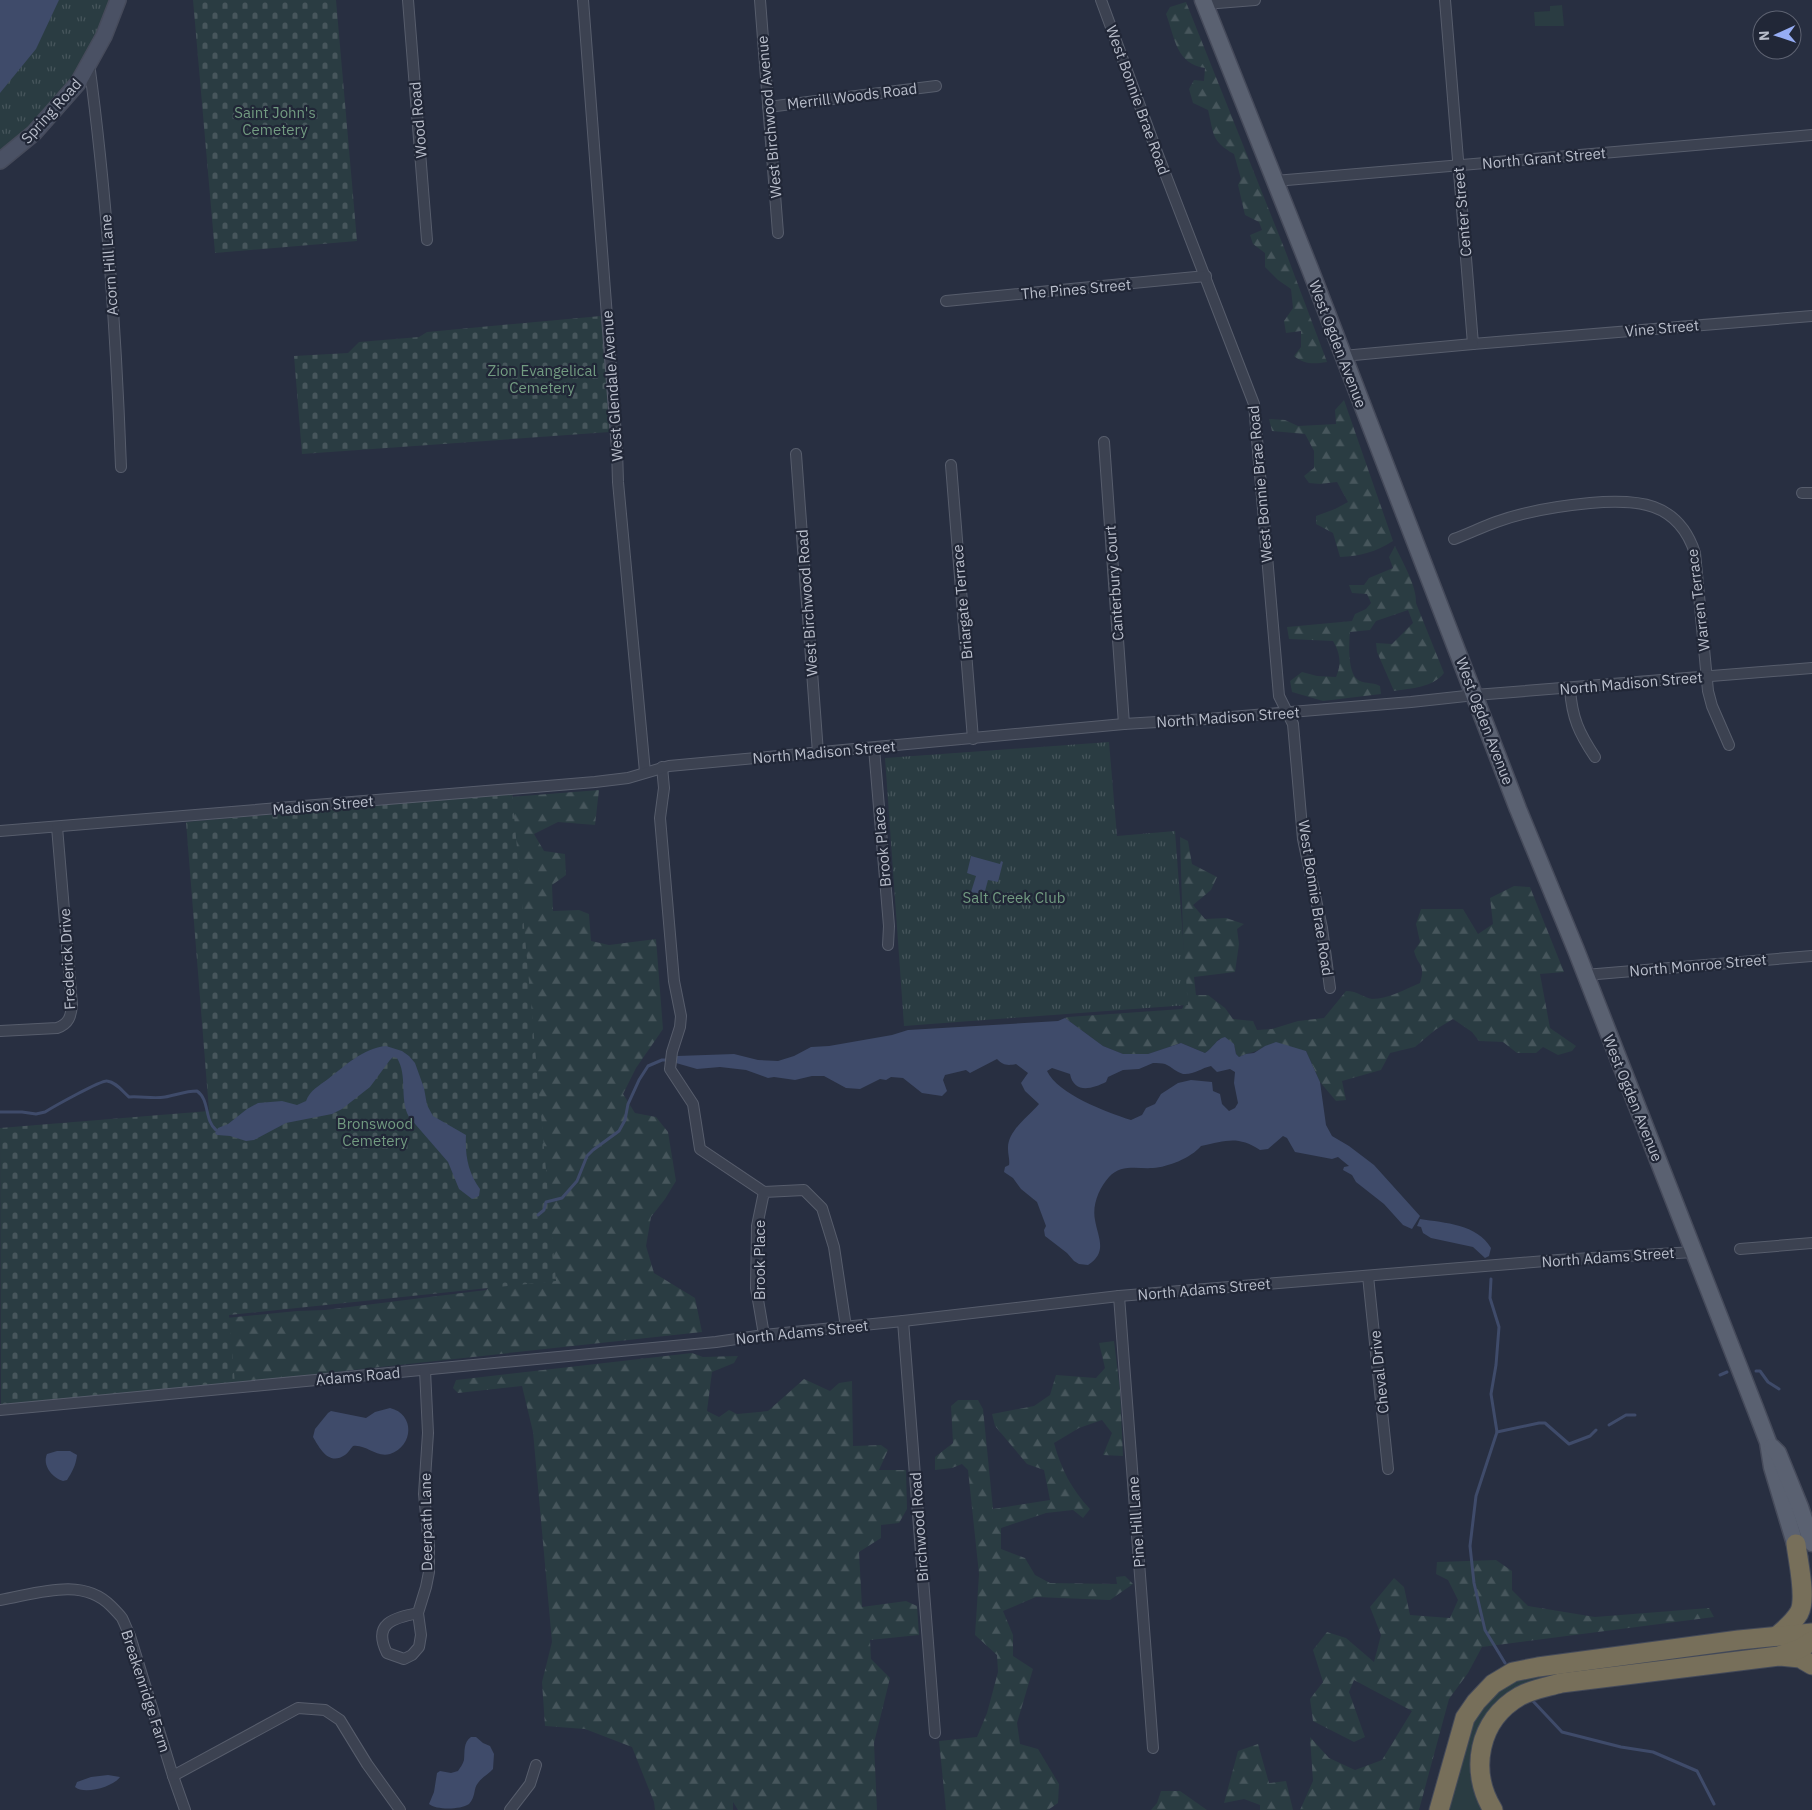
<svg xmlns="http://www.w3.org/2000/svg" width="1812" height="1810" font-family="'IBM Plex Sans',sans-serif">
<style>
.grass{fill:#2a3c42}
.forest{fill:url(#forest-firs)}
.cemetery{fill:url(#cemetery-stones)}
.park{fill:url(#park-tufts)}
.water{fill:#3f4b6a;fill-rule:evenodd}
.lines{fill:none;stroke-linecap:round;stroke-linejoin:round}
.stream{stroke:#3f4b6a;stroke-width:3}
.street-casing{stroke:#575d6c;stroke-width:12}
.secondary-casing{stroke:#464b5b;stroke-width:18}
.primary-casing{stroke:#464b5b;stroke-width:19}
.highway-casing{stroke:#444a59;stroke-width:21}
.street{stroke:#3c4251;stroke-width:10}
.secondary{stroke:#4a5164;stroke-width:15}
.primary{stroke:#5a6171;stroke-width:16}
.highway{stroke:#776f5a;stroke-width:19}
.labels{text-anchor:middle;dominant-baseline:central;stroke-width:4.5;stroke-linejoin:round;paint-order:stroke}
.street-label{font-size:15px;fill:#b9becb;stroke:#212737}
.park-label{font-size:15px;fill:#729b81;stroke:#212737}
</style>
<defs>
<pattern id="forest-firs" width="22" height="20" patternUnits="userSpaceOnUse" patternTransform="scale(1.25)"><rect width="22" height="20" fill="#2a3c42"/><path d="M5 1l3.5 6h-7zM16 11l3.5 6h-7z" fill="#47565c"/></pattern>
<pattern id="cemetery-stones" width="16" height="16" patternUnits="userSpaceOnUse" patternTransform="scale(1.25)"><rect width="16" height="16" fill="#2a3c42"/><path d="M2 7V4a2 2 0 0 1 4 0v3zM10 15v-3a2 2 0 0 1 4 0v3z" fill="#47565c"/></pattern>
<pattern id="park-tufts" width="24" height="20" patternUnits="userSpaceOnUse" patternTransform="scale(1.25)"><rect width="24" height="20" fill="#2a3c42"/><path d="M3 7l-1-3M5 7V3M7 7l1-3M15 17l-1-3M17 17v-4M19 17l1-3" fill="none" stroke="#47565c"/></pattern>
</defs>
<rect width="100%" height="100%" fill="#282f41"/>
<g class="grass">
<polygon points="1562,5 1564,26 1535,26 1534,12 1550,11 1550,6"/>
<polygon points="1668,1656 1670,1662 1562,1676 1490,1715 1486,1810 1446,1810 1470,1723 1494,1692 1522,1676"/>
</g>
<g class="forest">
<path d="M1186,2L1285,250L1327,362C1314,364 1305,365 1294,356L1301,347V331L1286,333L1284,321L1293,308L1291,289L1278,280L1265,267V253L1253,244L1250,235L1262,230L1259,222L1245,215L1238,185L1241,179L1234,154C1211,141 1214,134 1208,110L1193,103L1189,89L1194,80L1204,81L1205,68C1176,64 1175,38 1166,14L1170,7Z"/>
<path d="M1344,400L1393,541C1376,552 1360,556 1340,557L1333,533L1316,524V516L1335,509L1348,502L1337,482L1320,484L1309,483L1304,476L1314,468V451L1305,434L1272,431L1269,419L1285,420L1298,426L1336,424L1335,410Z"/>
<path d="M1395,546C1402,561 1417,586 1416,603L1444,673C1432,688 1412,688 1394,691L1377,652L1376,643L1392,644L1413,623L1408,610L1376,621L1370,630L1350,632C1349,644 1347,676 1360,681C1367,684 1373,682 1380,686L1381,694L1323,701L1292,692L1290,681L1302,672L1317,676L1336,677C1342,664 1340,653 1333,641L1289,639L1287,627L1352,621L1355,614L1366,609L1371,603L1367,594L1352,593L1349,585H1364L1369,578L1393,568L1389,557Z"/>
<polygon points="599,790 595,825 558,822 534,834 544,851 565,854 566,875 552,885 553,911 579,910 589,914 591,941 609,945 656,939 663,1029 636,1068 623,1094 635,1113 656,1117 668,1132 676,1181 665,1199 651,1217 646,1246 654,1273 695,1298 702,1332 233,1383 226,1318 297,1311 325,1310 486,1290 517,1262 510,797"/>
<path d="M1180,837L1188,841L1192,864L1217,877L1211,890L1193,905L1205,919L1226,918L1244,924L1237,929L1239,944L1235,972L1194,977L1196,995H1208L1225,1008L1233,1019L1253,1021L1257,1030L1272,1029L1298,1021L1324,1018L1346,991C1358,991 1364,998 1372,999C1389,999 1405,989 1420,983C1426,963 1418,967 1414,951L1420,942L1416,924L1421,909H1463L1478,934L1493,924L1490,898L1514,886L1530,887L1564,972L1540,974L1550,1028L1576,1046L1572,1051L1558,1055L1543,1047L1536,1053H1517L1503,1042L1479,1041L1472,1032L1453,1019L1435,1030L1415,1047L1390,1053L1381,1070L1342,1081L1346,1100L1336,1101L1320,1082L1306,1051L1265,1046C1256,1053 1249,1052 1239,1057L1236,1054L1234,1044L1219,1039L1211,1049L1205,1053L1181,1043L1148,1054H1123L1103,1046L1065,1018L1068,1017L1182,1009L1185,1003Z"/>
<path d="M1114,1341L1120,1390L1123,1456L1103,1455L1112,1433L1102,1420L1079,1428L1054,1443C1061,1469 1072,1490 1090,1509L1083,1518L1073,1510L1046,1513L1001,1528V1549L1025,1558L1035,1575L1050,1583L1117,1584L1116,1577L1125,1576L1133,1584L1110,1600L1036,1597L1003,1611L1013,1635V1656L1033,1669L1017,1723L1020,1744L1038,1749L1059,1784L1058,1803L1048,1810H946L939,1741L977,1737L987,1713L998,1672L997,1655L975,1635L979,1574L968,1470L962,1464L952,1468L935,1470V1457L953,1443L951,1406L958,1400H978L983,1409L993,1509L1050,1500L1044,1470L1027,1464L995,1426L992,1414L1034,1406L1050,1395L1056,1375L1096,1378L1105,1368L1099,1343Z"/>
<polygon points="692,1353 703,1357 738,1356 734,1363 712,1372 707,1411 719,1417 729,1410 737,1414 768,1411 804,1379 830,1391 839,1383 852,1381 853,1446 881,1445 888,1450 879,1470 906,1470 907,1509 899,1523 881,1525 881,1538 859,1552 862,1607 906,1601 917,1606 919,1635 870,1640 871,1659 890,1678 874,1743 877,1810 738,1810 733,1802 733,1810 655,1810 654,1802 632,1747 585,1729 545,1726 542,1682 552,1642 533,1432 522,1386 458,1393 453,1388 456,1380"/>
<polygon points="1496,1560 1512,1571 1512,1590 1528,1606 1595,1617 1709,1608 1714,1617 1482,1647 1468,1673 1449,1699 1419,1810 1300,1810 1313,1781 1310,1737 1329,1758 1355,1770 1382,1760 1412,1711 1354,1680 1349,1692 1365,1737 1354,1742 1313,1721 1310,1699 1323,1682 1313,1650 1327,1632 1346,1638 1374,1662 1381,1635 1370,1607 1394,1578 1404,1587 1410,1615 1450,1618 1458,1600 1448,1580 1436,1574 1437,1562"/>
<polygon points="1258,1744 1269,1783 1286,1781 1293,1810 1260,1810 1260,1805 1244,1799 1224,1803 1238,1751"/>
<polygon points="1161,1791 1180,1791 1207,1810 1151,1810 1157,1803"/>
</g>
<g class="cemetery">
<polygon points="193,0 336,0 357,241 215,253"/>
<polygon points="601,316 610,432 302,454 294,356 348,353 359,342 419,337 427,332"/>
<polygon points="512,793 556,1281 229,1315 235,1384 1,1405 0,1128 209,1111 186,822"/>
</g>
<g class="park">
<polygon points="0,0 116,0 76,83 0,157"/>
<polygon points="1109,742 1117,836 1175,831 1188,1005 904,1026 885,758"/>
</g>
<g class="water">
<polygon points="0,0 59,0 36,49 0,93"/>
<polygon points="971,856 1000,864 1001,861 1003,862 998,882 988,880 984,895 971,892 976,876 967,873"/>
<path d="M1065,1018L1103,1046L1123,1054H1148L1181,1043L1205,1053C1213,1048 1216,1039 1225,1037L1234,1044L1236,1054L1239,1057L1246,1054L1254,1053L1265,1046L1276,1042L1306,1051L1320,1082L1326,1125L1332,1136L1349,1146L1374,1165L1420,1216L1412,1229L1403,1225L1384,1204L1356,1182L1352,1175L1343,1170L1344,1167L1349,1166L1338,1157L1332,1159L1295,1152L1287,1138L1283,1136L1268,1149L1260,1150C1237,1135 1226,1141 1201,1146C1191,1158 1168,1167 1153,1168C1137,1169 1121,1164 1109,1177C1099,1188 1092,1205 1095,1220C1098,1238 1108,1252 1088,1265L1079,1264L1074,1261L1067,1253L1045,1236L1044,1230L1046,1226L1037,1202L1021,1189L1013,1178L1004,1172L1005,1167L1009,1165C1010,1160 1008,1155 1008,1149C1007,1131 1029,1116 1039,1104L1025,1091L1021,1083L1028,1073L1016,1064C1007,1066 1003,1065 997,1059L970,1073L966,1070L945,1075L943,1080L947,1091L942,1096L922,1093L903,1078L891,1077L886,1080L880,1079L860,1089L846,1088L824,1076H812L795,1080L774,1077L768,1078L746,1070L720,1067L697,1069L676,1063L677,1056L734,1054L758,1060L778,1061L794,1056L811,1047L829,1046L892,1035L908,1030L1058,1021ZM1153,1063C1157,1063 1162,1063 1165,1064C1172,1067 1176,1072 1183,1074C1194,1075 1201,1068 1211,1066L1217,1072L1230,1069L1235,1072L1234,1083L1238,1103L1235,1108L1229,1111L1222,1104L1220,1094L1213,1091L1212,1082L1191,1080L1178,1083L1161,1094L1155,1104L1146,1108L1142,1115L1131,1120C1106,1112 1058,1094 1047,1071L1052,1068L1070,1074C1074,1094 1092,1089 1106,1082L1108,1077L1123,1070L1139,1069Z"/>
<path d="M386,1046L402,1051L409,1056L415,1063L424,1088L427,1105L433,1116L466,1135C465,1156 468,1172 480,1189L479,1196L472,1199L459,1189L448,1162L409,1117C399,1099 408,1076 397,1058L393,1057L390,1060L370,1087L342,1109L332,1114L286,1123L254,1140L246,1141L230,1136L217,1135L215,1133L218,1128L228,1124L247,1109L258,1103L282,1101L297,1105L306,1101C310,1090 319,1086 328,1079C345,1066 363,1048 386,1046Z"/>
<path d="M1420,1219C1445,1223 1477,1224 1491,1248L1489,1256L1485,1258L1473,1247L1431,1238L1423,1233L1421,1227L1417,1226Z"/>
<path d="M390,1408C415,1414 414,1446 390,1454C376,1458 366,1444 353,1446C350,1449 348,1453 345,1455C329,1466 320,1449 313,1437L315,1429L328,1413L331,1411L366,1418L375,1412Z"/>
<path d="M57,1451H70L77,1455C76,1465 72,1472 67,1480L63,1481C52,1478 42,1465 47,1454Z"/>
<path d="M471,1737H476L483,1743L490,1746L494,1754L493,1769C489,1774 482,1777 478,1783C473,1789 476,1797 469,1804C460,1810 436,1810 429,1804L434,1792L437,1773L440,1771L451,1773L458,1771C460,1768 463,1764 464,1760C465,1751 463,1743 471,1737Z"/>
<path d="M108,1775L120,1777C113,1787 84,1795 75,1787L77,1782L91,1777Z"/>
</g>
<g class="lines">
<g class="stream">
<path d="M0,1112H22L36,1114L45,1112C53,1107 101,1080 107,1081C116,1082 122,1091 129,1097C141,1096 153,1099 165,1097C176,1095 186,1091 197,1091C210,1100 204,1120 216,1130"/>
<polyline points="538,1215 544,1210 546,1202 562,1198 577,1181 587,1156 593,1150 619,1131 625,1120 628,1104 639,1080 648,1066 662,1060 669,1060"/>
<polyline points="1491,1279 1490,1298 1499,1327 1496,1365 1491,1394 1497,1432 1476,1496 1470,1546 1474,1583 1485,1630 1505,1663"/>
<polyline points="1756,1371 1760,1371 1768,1382 1779,1389"/>
<polyline points="1720,1375 1727,1372"/>
<polyline points="1609,1425 1626,1415 1635,1415"/>
<polyline points="1497,1432 1539,1423 1545,1423 1569,1444 1590,1436 1596,1430"/>
<polyline points="1532,1700 1562,1732 1621,1747 1653,1752 1697,1771 1714,1804"/>
</g>
<g class="street-casing">
<g id="street">
<polyline points="408,0 427,240"/>
<polyline points="583,0 617,449 618,482 645,772"/>
<polyline points="760,0 778,233"/>
<polyline points="1101,0 1158,155 1254,404 1279,696 1293,724 1303,839 1322,928 1330,988"/>
<polyline points="1445,0 1473,344 1812,316"/>
<polyline points="1205,4 1255,0"/>
<path d="M89,63C107,196 116,332 121,467"/>
<polyline points="768,107 936,86"/>
<polyline points="1275,181 1812,135"/>
<polyline points="946,301 1206,276"/>
<polyline points="1343,356 1473,344"/>
<polyline points="1104,442 1124,724"/>
<polyline points="796,454 818,753"/>
<polyline points="951,465 973,739"/>
<polyline points="1802,493 1812,493"/>
<path d="M1454,539C1468,534 1482,527 1496,522C1526,511 1558,506 1590,503C1637,499 1678,501 1695,553L1708,691L1712,706L1729,745"/>
<path d="M1570,689C1572,718 1579,733 1595,757"/>
<polyline points="874,748 889,926 888,945"/>
<polyline points="662,767 664,788 660,818 674,981 681,1016 680,1027 672,1052 670,1069 693,1104 700,1149 764,1192"/>
<polyline points="0,831 595,782 628,778 669,766 1124,724 1207,719 1411,702 1475,695 1812,668"/>
<polyline points="1585,975 1812,956"/>
<path d="M0,1031L57,1028C69,1024 71,1016 72,1005L57,827"/>
<polyline points="1740,1249 1812,1243"/>
<polyline points="1368,1276 1388,1469"/>
<polyline points="1119,1296 1153,1748"/>
<polyline points="903,1321 935,1733"/>
<polyline points="764,1335 756,1288 757,1226 764,1192 804,1190 822,1208 834,1247 846,1327"/>
<polyline points="0,1410 716,1342 764,1335 903,1321 1119,1296 1558,1260 1694,1252"/>
<path d="M0,1600C36,1594 82,1576 111,1606C115,1610 119,1614 122,1618C125,1624 127,1630 130,1636L173,1776L185,1810"/>
<path d="M418,1613C394,1618 372,1623 387,1653L404,1659L412,1655L419,1647L421,1635L418,1613L426,1587L429,1572V1546L424,1494L428,1433L425,1370"/>
<polyline points="173,1776 298,1708 325,1710 340,1720 367,1764 400,1810"/>
<polyline points="510,1810 530,1784 536,1765"/>
</g>
</g>
<g class="secondary-casing">
<polyline id="secondary" points="0,161 34,133 78,83 104,36 118,0"/>
</g>
<g class="primary-casing">
<g id="primary">
<polyline points="1203,0 1310,269 1518,809 1576,950 1755,1408 1768,1442 1772,1467 1799,1557"/>
<polyline points="1772,1447 1778,1453 1800,1507 1812,1543"/>
</g>
</g>
<g class="highway-casing">
<g id="highway">
<path d="M1777,1636C1785,1629 1793,1623 1799,1613C1807,1599 1798,1561 1796,1544"/>
<polyline points="1780,1656 1800,1658 1812,1665"/>
<polyline points="1439,1810 1465,1718 1476,1702 1493,1684 1513,1672 1538,1667 1739,1640 1812,1633"/>
<path d="M1493,1810C1469,1771 1478,1720 1520,1696C1533,1689 1547,1687 1561,1683L1779,1656L1799,1649L1812,1641"/>
</g>
</g>
<use href="#street" class="street"/>
<use href="#secondary" class="secondary"/>
<use href="#primary" class="primary"/>
<use href="#highway" class="highway"/>
</g>
<g class="labels">
<g class="street-label">
<text transform="translate(852 96) rotate(-7)">Merrill Woods Road</text>
<text transform="translate(1138 100) rotate(70)">West Bonnie Brae Road</text>
<text transform="translate(51 111) rotate(-48)">Spring Road</text>
<text transform="translate(769 117) rotate(-95)">West Birchwood Avenue</text>
<text transform="translate(418 120) rotate(-95)">Wood Road</text>
<text transform="translate(1544 158) rotate(-5)">North Grant Street</text>
<text transform="translate(1462 212) rotate(-95)">Center Street</text>
<text transform="translate(109 265) rotate(-94)">Acorn Hill Lane</text>
<text transform="translate(1076 289) rotate(-5)">The Pines Street</text>
<text transform="translate(1662 328) rotate(-5)">Vine Street</text>
<text transform="translate(1338 344) rotate(69)">West Ogden Avenue</text>
<text transform="translate(612 386) rotate(-94)">West Glendale Avenue</text>
<text transform="translate(1260 484) rotate(-95)">West Bonnie Brae Road</text>
<text transform="translate(1114 583) rotate(-94)">Canterbury Court</text>
<text transform="translate(1698 600) rotate(-97)">Warren Terrace</text>
<text transform="translate(962 602) rotate(-95)">Briargate Terrace</text>
<text transform="translate(807 603) rotate(-94)">West Birchwood Road</text>
<text transform="translate(1631 683) rotate(-5)">North Madison Street</text>
<text transform="translate(1228 717) rotate(-4)">North Madison Street</text>
<text transform="translate(1485 721) rotate(69)">West Ogden Avenue</text>
<text transform="translate(824 752) rotate(-5)">North Madison Street</text>
<text transform="translate(323 805) rotate(-5)">Madison Street</text>
<text transform="translate(882 847) rotate(-95)">Brook Place</text>
<text transform="translate(1316 898) rotate(81)">West Bonnie Brae Road</text>
<text transform="translate(67 959) rotate(-93)">Frederick Drive</text>
<text transform="translate(1698 965) rotate(-5)">North Monroe Street</text>
<text transform="translate(1633 1098) rotate(68)">West Ogden Avenue</text>
<text transform="translate(1608 1257) rotate(-4)">North Adams Street</text>
<text transform="translate(759 1260) rotate(-90)">Brook Place</text>
<text transform="translate(1204 1289) rotate(-5)">North Adams Street</text>
<text transform="translate(802 1332) rotate(-6)">North Adams Street</text>
<text transform="translate(1379 1372) rotate(-96)">Cheval Drive</text>
<text transform="translate(358 1376) rotate(-5)">Adams Road</text>
<text transform="translate(426 1522) rotate(-91)">Deerpath Lane</text>
<text transform="translate(1136 1522) rotate(-94)">Pine Hill Lane</text>
<text transform="translate(919 1527) rotate(-94)">Birchwood Road</text>
<text transform="translate(146 1691) rotate(72)">Breakenridge Farm</text>
</g>
<g class="park-label">
<text x="275" y="112">Saint John's<tspan x="275" dy="17">Cemetery</tspan></text>
<text x="542" y="370">Zion Evangelical<tspan x="542" dy="17">Cemetery</tspan></text>
<text x="1014" y="897">Salt Creek Club</text>
<text x="375" y="1123">Bronswood<tspan x="375" dy="17">Cemetery</tspan></text>
</g>
</g>
<g transform="translate(1777 35) rotate(267)"><circle r="24" fill="#212737" stroke="#5e6372"/>
<path d="M0-4L9 19L0 12L-9 19Z" fill="#96adf4"/>
<text y="-8" font-size="14" font-weight="bold" text-anchor="middle" fill="#b9becb">N</text>
</g>
</svg>
